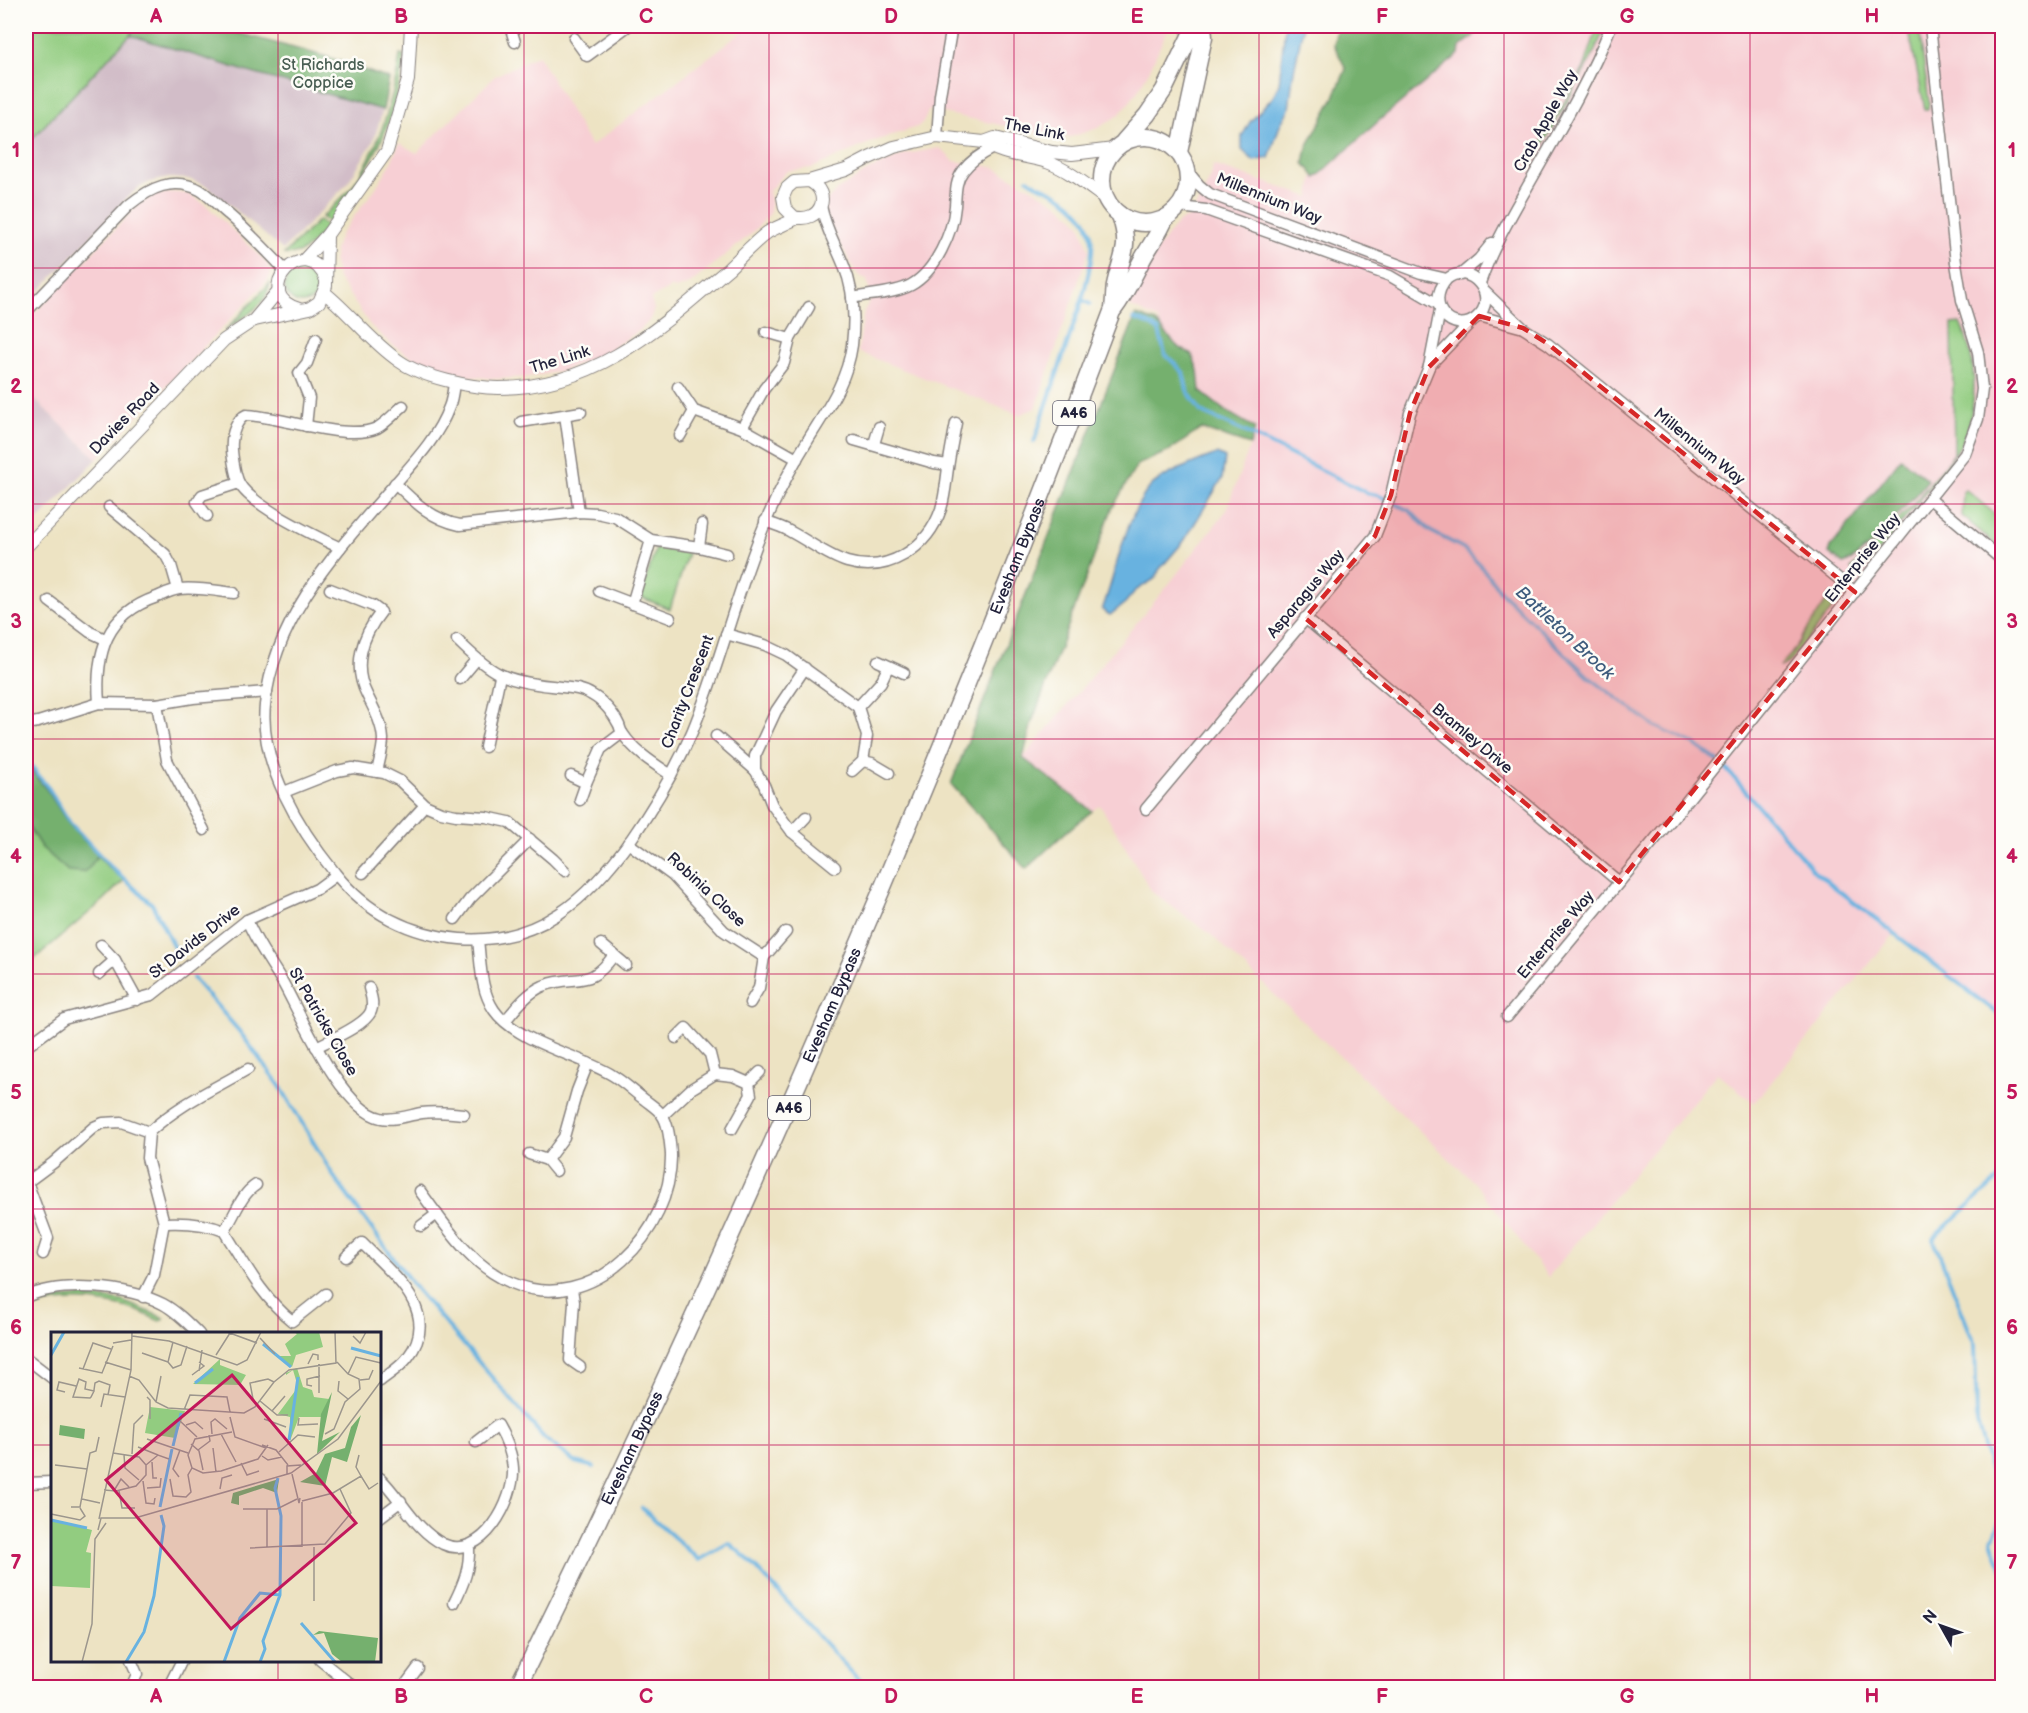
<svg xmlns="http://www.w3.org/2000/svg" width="2028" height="1713" font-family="'Balsamiq Sans',sans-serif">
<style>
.built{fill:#f7cfd4}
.industrial{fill:#d2bdc8}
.green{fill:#92cc80;stroke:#5a775e;stroke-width:1.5}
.forest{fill:#75b06e;stroke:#4c6954;stroke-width:1.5}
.water{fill:#68b2e0;stroke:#456a8e;stroke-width:1.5}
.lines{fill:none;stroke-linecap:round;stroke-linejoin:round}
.stream{stroke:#68b2e0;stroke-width:4}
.minor-casing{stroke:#88827f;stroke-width:13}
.tertiary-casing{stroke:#88827f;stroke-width:14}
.trunk-casing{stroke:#88827f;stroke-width:19}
.minor{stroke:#fff;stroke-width:10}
.tertiary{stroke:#fff;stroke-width:12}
.trunk{stroke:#fff;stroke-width:16}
.marked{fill:#d62828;fill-opacity:0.2;stroke:#d62828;stroke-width:4.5;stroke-dasharray:12 8;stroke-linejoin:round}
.grid{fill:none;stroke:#c2185b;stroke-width:1.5;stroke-opacity:0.55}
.labels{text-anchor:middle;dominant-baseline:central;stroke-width:5;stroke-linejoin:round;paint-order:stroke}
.shield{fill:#fdfcf7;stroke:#646373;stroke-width:1.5}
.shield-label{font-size:15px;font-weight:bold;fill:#22223b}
.park-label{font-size:16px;fill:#495e53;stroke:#fdfcf7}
.street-label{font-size:16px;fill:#22223b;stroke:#fdfcf7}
.water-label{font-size:18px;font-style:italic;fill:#3e5c7d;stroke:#fdfcf7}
.inset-river{fill:none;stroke:#68b2e0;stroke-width:3}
.inset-road{fill:none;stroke:#9c968d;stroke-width:1.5}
.view{fill:#c2185b;fill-opacity:0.15;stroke:#c2185b;stroke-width:3}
.inset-edge{fill:none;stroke:#22223b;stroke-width:3}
.neatline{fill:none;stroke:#c2185b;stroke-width:2}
.grid-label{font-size:20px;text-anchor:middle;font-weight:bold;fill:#c2185b}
</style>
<rect width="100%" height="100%" fill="#fdfcf7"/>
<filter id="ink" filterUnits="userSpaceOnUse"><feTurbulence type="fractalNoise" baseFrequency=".0167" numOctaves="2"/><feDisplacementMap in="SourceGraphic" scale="12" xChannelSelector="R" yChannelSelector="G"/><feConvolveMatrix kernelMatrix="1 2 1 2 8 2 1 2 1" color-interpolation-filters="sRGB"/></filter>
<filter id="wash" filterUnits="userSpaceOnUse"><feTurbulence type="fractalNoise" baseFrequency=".008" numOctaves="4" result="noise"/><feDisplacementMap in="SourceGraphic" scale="24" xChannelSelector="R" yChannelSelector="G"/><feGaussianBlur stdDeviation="1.35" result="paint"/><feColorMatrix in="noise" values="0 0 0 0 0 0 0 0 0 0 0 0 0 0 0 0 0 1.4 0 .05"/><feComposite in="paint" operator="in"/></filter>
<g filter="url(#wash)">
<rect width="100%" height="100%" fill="#ede3c3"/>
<g class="built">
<polygon points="750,26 1169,26 1150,69 1136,94 1119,115 1098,128 1071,137 1039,133 929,110 923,123 917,127 872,142 812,168 787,171 769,191 771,203 770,214 752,233 690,284 675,289 671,287 651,299 654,309 650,320 639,331 601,355 562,371 530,377 496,379 466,376 414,359 392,345 370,325 338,278 334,261 335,249 340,235 375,189 390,165 399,143 417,153 495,76 538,55 591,146"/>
<polygon points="1477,26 2002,26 2002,1017 1896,932 1754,1103 1717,1073 1548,1277 1476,1184 1210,934 1152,892 1100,805 1092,811 1023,758 1165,589 1226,511 1250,445 1200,430 1183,412 1158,319 1129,306 1151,257 1178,222 1191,216 1211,177 1213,165 1310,197 1313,176"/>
<polygon points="940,148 954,161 994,167 1062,206 1080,224 1089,250 1036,408 1019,415 858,352 864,311 871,299 867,280 858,275 824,215 826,202 837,190 871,169 905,154"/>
<polygon points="172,192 189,194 206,205 261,257 268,265 271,274 268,280 97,459 26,391 26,322 139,204 155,195"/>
</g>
<g class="industrial">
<polygon points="130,35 245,71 383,110 373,142 347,184 283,250 207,186 189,179 169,178 150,182 138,188 126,199 26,305 26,145"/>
<polygon points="26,391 97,459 26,533"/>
</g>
<g class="green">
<polygon points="26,26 136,26 130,35 26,145"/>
<polygon points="1598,26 1606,26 1591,59 1537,156 1528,165 1584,68"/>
<polygon points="1908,26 1919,27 1929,102 1928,109 1925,110"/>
<path d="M400,55L404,56C394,131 372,163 330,223L322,217C332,207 343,198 352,187C380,148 393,102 400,55Z"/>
<path d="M319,220L327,226C315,240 304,258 284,254Z"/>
<circle cx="302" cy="286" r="17"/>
<path d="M270,283C266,308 243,316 225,331Z"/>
<path d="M1960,323C1977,358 1979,404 1963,440C1954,459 1940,476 1926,492C1909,514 1892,536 1874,557L1861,569L1854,572L1851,569L1909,509L1954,454L1952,324Z"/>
<polygon points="1965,489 2002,520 2002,550 1962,516 1963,491"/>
<polygon points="656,548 688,553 670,609 640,597"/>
<polygon points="1831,594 1835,597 1831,611 1789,663 1781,667 1780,666 1791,654"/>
<polygon points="26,761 69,824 108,867 124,880 104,900 26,966"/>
<path d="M86,1296L122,1301L164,1318L160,1321C152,1318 144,1313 135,1310C102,1300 58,1295 26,1311V1307L52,1299Z"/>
</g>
<g class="forest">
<polygon points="136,26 212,26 331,58 389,79 383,110 245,71 130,35"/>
<polygon points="1337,26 1486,26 1460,47 1459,54 1382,118 1316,178 1304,163 1307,147 1334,97 1346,69 1334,45"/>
<polygon points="1136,315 1156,322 1177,346 1192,355 1198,370 1200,391 1224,410 1255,428 1250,445 1201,429 1169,451 1137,465 1112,509 1032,722 1023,758 1092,811 1066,832 1026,869 951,784"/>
<path d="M1901,458L1928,480C1913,498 1863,560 1843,564L1829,553L1831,547Z"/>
<polygon points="26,765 47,790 69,824 98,855 89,868 83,872 68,871 41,847 26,823"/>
</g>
<g class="water">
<polygon points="1285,26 1303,26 1293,76 1289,109 1280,125 1269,158 1254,161 1242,150 1242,136 1250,122 1273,97 1279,84"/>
<path d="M1217,454L1225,458L1222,479L1184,541L1159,570L1156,578L1135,591L1125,603L1110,615L1102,610C1116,574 1125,515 1151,486C1162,475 1202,459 1217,454Z"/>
</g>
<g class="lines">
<g class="stream">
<path d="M1028,179C1037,186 1047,188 1057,194C1106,224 1093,253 1082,300L1090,304"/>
<polyline points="1134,319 1149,324 1159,331 1165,354 1183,372 1187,390 1201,412 1250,434 1367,493 1377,495 1410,511 1430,531 1463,548 1481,566 1500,591 1589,677 1654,726 1694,744 1722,764 1815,872 2002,1017"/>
<polyline points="1034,442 1082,300"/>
<polyline points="26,759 49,789 70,823 110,866 152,904 177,953"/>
<polyline points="193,978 239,1031 280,1086 336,1180 416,1289 544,1438 575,1462 594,1467"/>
<polyline points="2002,1176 1933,1238 1975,1345 1977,1423 2002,1510"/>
<polyline points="642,1508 699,1560 729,1543 751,1562 866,1688"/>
<polyline points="2002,1515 1992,1540 2002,1569"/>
</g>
</g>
</g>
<g filter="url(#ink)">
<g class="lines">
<g class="minor-casing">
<g id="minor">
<polyline points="510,26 515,42"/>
<polyline points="574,38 587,56 628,26"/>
<polyline points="937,137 940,95 952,26"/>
<path d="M1188,172L1199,185L1210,194L1421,273L1447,279C1468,261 1502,296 1476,318C1454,336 1423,306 1447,279"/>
<polyline points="1179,207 1206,210 1390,276 1438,304"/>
<polyline points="1460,275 1479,259 1492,243"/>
<path d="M1480,283C1492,248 1511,216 1529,184C1558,133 1589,81 1611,26"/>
<polyline points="1485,292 1523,328 1548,344 1855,592"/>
<path d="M852,298C870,294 894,294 911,285C935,272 953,232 955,206C956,194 955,181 963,171C971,160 981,154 993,148"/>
<path d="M26,312L129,205C150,188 173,176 200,190C210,196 219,207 228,214C248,231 266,250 284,269"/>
<polyline points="1479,316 1520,327"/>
<polyline points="766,332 790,339"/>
<polyline points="1429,366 1472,321"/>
<path d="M454,383C453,391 452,400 449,407C437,440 410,466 388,492C334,554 274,619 265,705C259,764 300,830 335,873C366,913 411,935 460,939C539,945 589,898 632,838C655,805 676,769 692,732C720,665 736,593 764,526C776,497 791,467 808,440C827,409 847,382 852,345C855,319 854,290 844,266C835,243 826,230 821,206"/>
<polyline points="678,387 694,411 742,428 797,459"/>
<polyline points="565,415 579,512"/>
<polyline points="521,422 581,412"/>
<polyline points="306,426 309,398 299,373 307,363 316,339"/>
<polyline points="742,428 764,389 784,363 790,339 809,307"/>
<polyline points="680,436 694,411"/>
<polyline points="854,440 934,463 948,465"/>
<polyline points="874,444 879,427"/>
<path d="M395,483C414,502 433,520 460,525L579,512L597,513L615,517L651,540L699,547L727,554"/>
<polyline points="1930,499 2002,560"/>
<polyline points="109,507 165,554 171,565 178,589"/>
<polyline points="207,516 197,502 202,495 239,483"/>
<path d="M765,521C774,525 783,527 791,532C810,542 827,556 847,562C888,574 928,548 941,509C945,496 946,482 948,468C950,453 953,438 956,423"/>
<polyline points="699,547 702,524"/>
<path d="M340,548C316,536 251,506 239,483C235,475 231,451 232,442C232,433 237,419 246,415C280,416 346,442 377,428C386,423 395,413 403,406"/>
<path d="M330,589L373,606L381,612C362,636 352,666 367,695C374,709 382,723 383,739C383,749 379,762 377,772"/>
<polyline points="599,591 670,618"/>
<polyline points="49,601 90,632 105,639"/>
<polyline points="632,604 651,540"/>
<polyline points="1305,618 1619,882"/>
<polyline points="726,634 765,645 786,655 858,707"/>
<path d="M457,640C491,674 504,681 552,686C566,688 580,687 592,695C603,701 614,714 619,725C621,730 620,730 623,734C635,752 653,763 671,775"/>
<polyline points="878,661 904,673"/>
<polyline points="805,668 776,711 755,756 755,770 764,785 772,805 792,832 835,867"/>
<polyline points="460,679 476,660"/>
<path d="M99,703C95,653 106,614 157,597C164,594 172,590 179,589C197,587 217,591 234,593"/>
<polyline points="157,704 167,760 204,830"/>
<polyline points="27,724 38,722 99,703 157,704 193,698 267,692"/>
<polyline points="716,736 755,770"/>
<polyline points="485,747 500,676"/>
<polyline points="863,761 867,736 858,707 881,682 888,667"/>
<polyline points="852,771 863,761 872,763 889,773"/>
<polyline points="571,776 586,783 580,800"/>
<polyline points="586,783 601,749 622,733"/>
<polyline points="284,792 337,771 353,768 384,773 400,781 425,805 441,812 456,815 486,817 509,822 553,859 565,871"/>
<polyline points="1146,809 1375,536 1391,495 1410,413 1429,367 1440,310"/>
<polyline points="792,832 806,817"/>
<polyline points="628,843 673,876 724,931 764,957"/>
<polyline points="363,873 425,805"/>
<polyline points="455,919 470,899 530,839"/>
<path d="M247,920C256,943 271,962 283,983C302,1017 341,1110 381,1118C394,1121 410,1115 422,1113C436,1111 450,1113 464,1114"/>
<polyline points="601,944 626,965"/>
<polyline points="101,945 115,960 137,1000"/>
<polyline points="99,974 115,960"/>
<polyline points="750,1003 759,988 764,957 786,932"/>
<polyline points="1507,1017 1686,802 1965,454 1978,419 1982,389 1978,352 1962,300 1956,263 1930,26"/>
<path d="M505,1021C516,1008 527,993 543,986C577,973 588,991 614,955"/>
<polyline points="676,1038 686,1028 710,1054 715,1074 733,1076 749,1083 751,1095 732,1129"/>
<polyline points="26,1047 64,1019 152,995 247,920 317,889 336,875"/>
<path d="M316,1047C330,1040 366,1025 371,1011C374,1003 371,996 369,988"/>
<polyline points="749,1083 760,1072"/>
<polyline points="663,1115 691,1089 715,1074"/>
<polyline points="529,1154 547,1160 556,1171"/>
<polyline points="547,1160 564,1137 577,1091 588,1063"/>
<polyline points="27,1182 48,1238 43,1254"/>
<polyline points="26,1183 53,1163 94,1127 103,1123 121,1122 149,1132"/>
<path d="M420,1191C446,1226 470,1266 512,1283C593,1317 673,1232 671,1154C670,1143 669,1124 662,1115C658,1109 650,1104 645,1100C634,1092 624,1082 612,1075C579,1055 516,1042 494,1010C480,989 481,964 478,940"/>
<path d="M164,1223C184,1222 205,1223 224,1231C245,1264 261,1296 292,1321L326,1294"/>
<polyline points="421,1226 437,1214"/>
<path d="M224,1231C235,1216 240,1195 256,1185"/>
<path d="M346,1257L362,1243C391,1273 443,1312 408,1357C401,1367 389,1374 380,1381"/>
<polyline points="572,1289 574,1302 570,1360 580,1367"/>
<path d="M26,1297C61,1280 128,1286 163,1304C176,1311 188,1323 199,1334"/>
<path d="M143,1297L154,1275L164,1223L147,1158L149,1132C181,1103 212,1090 248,1069"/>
<polyline points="26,1358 52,1378"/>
<path d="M380,1478C401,1498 415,1530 443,1544C482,1562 515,1500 513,1468C512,1452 506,1439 498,1425L476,1442"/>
<polyline points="26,1483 52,1482"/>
<polyline points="380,1517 401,1501"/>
<path d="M454,1603C464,1583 470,1568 469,1546"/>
<polyline points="131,1660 137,1674 131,1688"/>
<polyline points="320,1660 355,1688"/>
<polyline points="168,1688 182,1660"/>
<polyline points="403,1688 418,1668"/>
</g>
</g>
<g class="tertiary-casing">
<g id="tertiary">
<path d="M984,142C1001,156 1026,155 1047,162C1069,170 1088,186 1107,200"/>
<path d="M809,181C833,193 821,224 794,217L785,208L783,197L787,188L794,182L809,181L846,170L869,158L894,147L937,137L984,142L995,138L1052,152L1072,154L1114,149"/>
<polyline points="303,261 327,235 387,151 408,80 411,26"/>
<path d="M325,293C351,314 371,342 399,361C422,377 470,388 499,388C596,388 658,329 728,269C741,257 754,242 768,232C777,227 788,223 797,218"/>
<path d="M299,309C247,294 307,230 326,280"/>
<polyline points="255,320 310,308 319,302 326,286 327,235"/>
<polyline points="26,547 224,340 254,320 279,290"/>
</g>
</g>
<g class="trunk-casing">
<g id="trunk">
<circle cx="1145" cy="180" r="43"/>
<polyline points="1124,141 1147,115 1164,90 1195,26"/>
<polyline points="1179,152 1204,37 1203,26"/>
<path d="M1114,309C1126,293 1133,277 1142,260C1150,245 1159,234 1165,219"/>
<path id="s1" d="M517,1688C739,1238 937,778 1113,309C1114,301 1114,293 1115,285C1122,253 1131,249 1120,215"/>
</g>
</g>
<use href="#minor" class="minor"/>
<use href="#tertiary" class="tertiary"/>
<use href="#trunk" class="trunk"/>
</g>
</g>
<path class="marked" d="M1479,316L1523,328L1548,344L1855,592L1619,882L1305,618L1375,536L1391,495L1410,413L1429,367Z"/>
<path class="grid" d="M278,26V1334M524,26V1688M769,26V1688M1014,26V1688M1259,26V1688M1504,26V1688M1750,26V1688M26,268H2002M26,504H2002M26,739H2002M26,974H2002M26,1209H2002M26,1445H52M380,1445H2002M278,1660V1688"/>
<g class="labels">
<g class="shield">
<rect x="1053" y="401" width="42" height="24" rx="4.5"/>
<rect x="768" y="1096" width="42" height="24" rx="4.5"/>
</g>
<g class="shield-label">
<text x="1074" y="413">A46</text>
<text x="789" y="1108">A46</text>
</g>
<g class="park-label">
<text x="323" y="65">St Richards<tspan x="323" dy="18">Coppice</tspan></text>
</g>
<g class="street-label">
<text transform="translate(1546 121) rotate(-61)">Crab Apple Way</text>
<text transform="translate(1034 130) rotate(11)">The Link</text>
<text transform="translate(1269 199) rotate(22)">Millennium Way</text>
<text transform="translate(560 360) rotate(-17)">The Link</text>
<text transform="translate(125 419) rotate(-46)">Davies Road</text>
<text transform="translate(1699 447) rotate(39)">Millennium Way</text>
<text stroke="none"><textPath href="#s1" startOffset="1238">Evesham Bypass</textPath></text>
<text transform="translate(1863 558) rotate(-51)">Enterprise Way</text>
<text transform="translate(1306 594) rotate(-50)">Asparagus Way</text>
<text transform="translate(688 692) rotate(-69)">Charity Crescent</text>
<text transform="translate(1472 739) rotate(40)">Bramley Drive</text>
<text transform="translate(706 890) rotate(43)">Robinia Close</text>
<text transform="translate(1556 935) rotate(-50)">Enterprise Way</text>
<text transform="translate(195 942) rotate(-38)">St Davids Drive</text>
<text stroke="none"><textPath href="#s1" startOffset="752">Evesham Bypass</textPath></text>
<text transform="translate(323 1022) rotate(60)">St Patricks Close</text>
<text stroke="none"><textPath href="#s1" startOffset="266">Evesham Bypass</textPath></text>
</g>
<g class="water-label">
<text transform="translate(1565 633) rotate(43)">Battleton Brook</text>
</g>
</g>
<g transform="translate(51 1332)">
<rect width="330" height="330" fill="#ede3c3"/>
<path d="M243,0H268L272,15L245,23L241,35L225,24H240L234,12L246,2ZM169,27V33L195,43L189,53L142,52ZM246,36L252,55L261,58L263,65L278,67L270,85H248L239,109V85L227,82L247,55L242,38L235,43V41ZM99,75L134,79L124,106L94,101ZM0,188L41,198L35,220L40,221L39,256L0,254Z" fill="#92cc80"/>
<path d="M281,60L271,109L289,100L266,122L270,82ZM310,83L296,130L281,125L274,154L249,150L265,141L274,122L294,116L300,95ZM9,93L34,97L33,107L8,103ZM228,147L226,161L212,156L188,164V173L180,171L182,161ZM268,299L327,306L324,330H291L281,322L273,301L262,303Z" fill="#75b06e"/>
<path class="inset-river" d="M212,12L240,35M300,16L330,24M0,23L13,0M144,51L162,37M238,108L247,45M122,114L130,81M109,175L121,117M0,188L36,196M250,291L284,330M75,330L93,300L103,264L113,194L110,183M173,330L189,286L209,261L229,263M209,330L214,317L212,309L229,263L230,184L224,156L227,146"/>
<path class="inset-road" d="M176,0L206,11M81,4L118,9L186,33L196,28L210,0M302,4L309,11L315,0M209,6L224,22M122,10L117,30L122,36L130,33L136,14M62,11L80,8M91,21L117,30M165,23L179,1M54,30L80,38M257,32L262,22L267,23V28M268,32V61M28,36L51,41L62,14M32,37L42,11L60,17M148,39L151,18M297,42L305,25L330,31M141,43L153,34L148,30M78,44L88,48L105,70L117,76L193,81L204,75L223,50L238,38L285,31L284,0M309,48L318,47L322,38M288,49L287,59L297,67M261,54L256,53V47L269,44M43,59L34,57L35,50L28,47L22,65L39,66L40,65L43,59V58L44,51L48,49L59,53L57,63M14,60L6,58L8,50L25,54M96,65L99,68V87M202,67L199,51L217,47L223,50M209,69L226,83H237M105,70L110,44M50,75L53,62L74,65M133,78L139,63L176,65L179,80M221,79L234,64M179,85L184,105L215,116M248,86L247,93L267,92M213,87L235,95M129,89L146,105M135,93L144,90L152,97M181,100L144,107L137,123L141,136L152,141L170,139L207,127L217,113M161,102L160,90L164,87L176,97M170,102L185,130M274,102L283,97L294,70L309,57L308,47L297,42L286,30M96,107L137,121M140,112L148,119L152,138M211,113L225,118L237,133M87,115L107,123M162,116L165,140M147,118L159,109L158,103M228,120L247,103L264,105M81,122L83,92L92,83M73,123L74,136L88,148M308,123L305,135L310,144M211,124L217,128L231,125M101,130L102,146H106M190,131L196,143L208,139M4,133L36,137M95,133L107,123L118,127M236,142V134L250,133M241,142L248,171L249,166M128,145L122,137L129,118M119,147L122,164L135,165L140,160L137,143L141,136M92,149L95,171L103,172L104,166M96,156L109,155L110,146M64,157L70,147L78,155M169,157L171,146L181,143M53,158L65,159L85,154L95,143V133L88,125L62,121M68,159L71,176H84M31,167L49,171M251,169L282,161L310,144L318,157L327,151M251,170V215M20,175H29L39,121L45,119L48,105M192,177H226L246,167M0,182L29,188L34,184L29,176M48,187L80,38L81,0M47,198L50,186H84L240,141L287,107L330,49M263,215V269M199,216L274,212L300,181L289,157M216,216V177M31,330L41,292L44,207L55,191"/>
<path class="view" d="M181,43L305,191L180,297L55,148Z"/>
<rect width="330" height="330" class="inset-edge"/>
</g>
<rect width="2028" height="1713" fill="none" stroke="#fdfcf7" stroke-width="66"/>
<g transform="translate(1941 1626) rotate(310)" stroke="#fdfcf7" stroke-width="4.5" paint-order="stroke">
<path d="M0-4.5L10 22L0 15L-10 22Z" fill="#22223b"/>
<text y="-9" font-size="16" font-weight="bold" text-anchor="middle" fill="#22223b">N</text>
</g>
<rect x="33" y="33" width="1962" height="1647" class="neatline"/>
<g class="grid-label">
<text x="156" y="23">A</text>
<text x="401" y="23">B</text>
<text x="646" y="23">C</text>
<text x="891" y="23">D</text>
<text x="1137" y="23">E</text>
<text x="1382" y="23">F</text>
<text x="1627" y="23">G</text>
<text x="1872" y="23">H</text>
<text x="16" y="157">1</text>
<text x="2012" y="157">1</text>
<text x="16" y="393">2</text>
<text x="2012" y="393">2</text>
<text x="16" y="628">3</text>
<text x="2012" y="628">3</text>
<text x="16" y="863">4</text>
<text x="2012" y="863">4</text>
<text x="16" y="1099">5</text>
<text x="2012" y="1099">5</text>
<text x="16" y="1334">6</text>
<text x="2012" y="1334">6</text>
<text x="16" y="1569">7</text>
<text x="2012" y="1569">7</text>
<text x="156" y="1703">A</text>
<text x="401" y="1703">B</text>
<text x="646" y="1703">C</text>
<text x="891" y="1703">D</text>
<text x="1137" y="1703">E</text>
<text x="1382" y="1703">F</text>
<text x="1627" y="1703">G</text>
<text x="1872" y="1703">H</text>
</g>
</svg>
